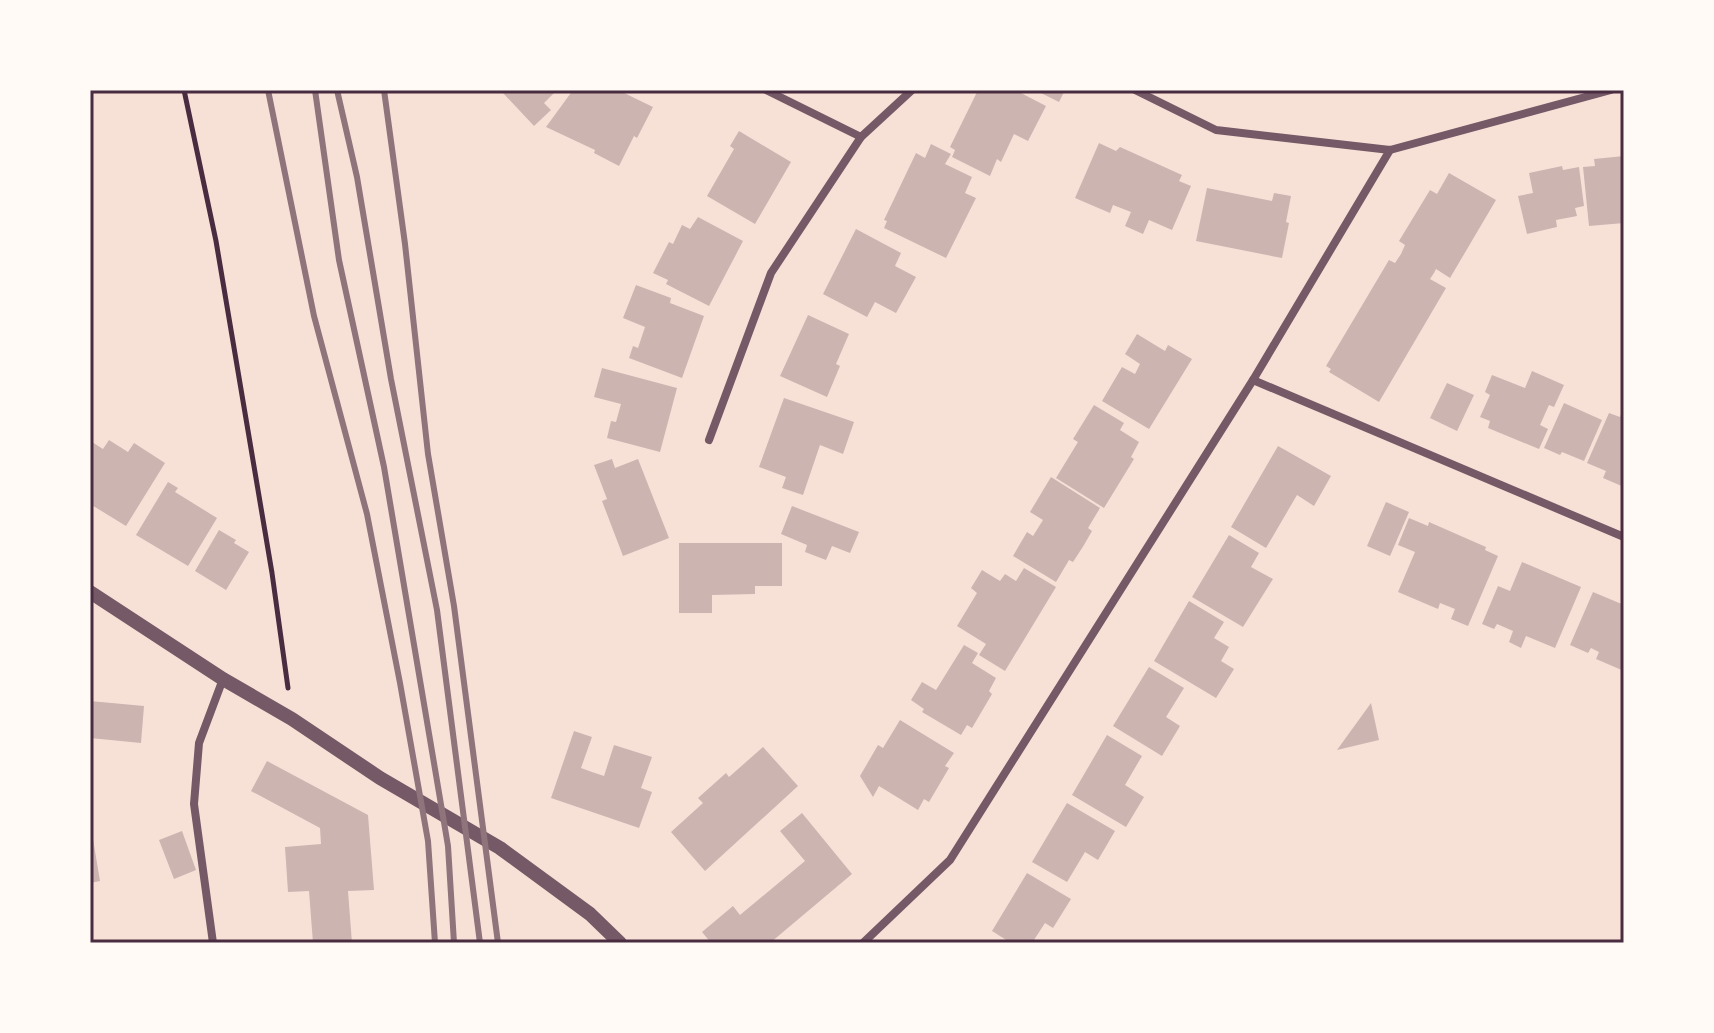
<svg xmlns="http://www.w3.org/2000/svg" width="1714" height="1033" font-family="'PT Sans',sans-serif">
<style>
.building{fill:#ccb4b1}
.lines{fill:none;stroke-linecap:round;stroke-linejoin:round}
.path{stroke:#4a2c40;stroke-width:5}
.minor{stroke:#755966;stroke-width:8}
.tertiary{stroke:#755966;stroke-width:14}
.rail{stroke:#8f747c;stroke-width:6}
.neatline{fill:none;stroke:#4a2c40;stroke-width:3}
</style>
<rect width="100%" height="100%" fill="#f7e1d7"/>
<g class="building">
<polygon points="506,90 557,90 544,103 551,110 534,126 503,93"/>
<polygon points="573,90 618,90 653,107 637,138 634,136 619,166 594,153 595,150 546,127"/>
<polygon points="978,90 1019,90 1019,92 1046,106 1028,141 1014,134 1001,162 997,159 990,176 952,157 955,150 950,147"/>
<polygon points="1035,90 1065,90 1059,102"/>
<polygon points="739,131 791,162 755,224 707,196 734,149 730,146"/>
<polygon points="1099,143 1116,151 1120,147 1182,175 1179,181 1191,186 1172,230 1149,220 1143,234 1125,226 1131,212 1113,205 1110,213 1075,198"/>
<polygon points="931,144 951,154 945,164 972,177 965,193 976,198 946,258 884,228 887,221 884,220 916,153 925,158"/>
<polygon points="1624,156 1624,223 1589,226 1583,167 1595,166 1594,159"/>
<polygon points="1562,166 1563,170 1579,167 1584,206 1575,208 1577,216 1556,220 1557,227 1527,234 1518,196 1533,193 1529,173"/>
<polygon points="1449,173 1496,200 1450,278 1436,269 1434,273 1430,279 1446,288 1379,402 1329,372 1331,369 1326,366 1389,260 1395,263 1401,254 1405,245 1399,241 1430,190 1437,194"/>
<polygon points="1207,188 1272,201 1274,193 1291,196 1286,222 1289,223 1282,258 1196,241"/>
<polygon points="698,217 743,241 709,306 666,284 668,280 653,273 669,242 673,244 682,225 690,229"/>
<polygon points="856,229 901,253 895,266 916,277 896,313 875,302 867,317 823,294"/>
<polygon points="636,285 671,298 670,303 704,316 682,378 629,358 633,346 638,348 645,327 623,318"/>
<polygon points="808,315 849,334 836,364 840,366 827,397 780,376"/>
<polygon points="1137,334 1165,351 1168,345 1192,359 1149,429 1102,401 1122,367 1135,374 1140,364 1125,354"/>
<polygon points="602,368 677,388 660,452 607,438 611,421 616,422 621,404 594,397"/>
<polygon points="1532,371 1564,385 1554,407 1549,405 1540,425 1548,429 1539,449 1488,428 1490,421 1480,417 1490,395 1485,392 1492,375 1525,388"/>
<polygon points="1447,383 1474,395 1457,431 1430,418"/>
<polygon points="784,398 854,422 843,454 820,445 803,495 782,488 786,477 759,467"/>
<polygon points="1564,403 1602,420 1584,461 1562,452 1560,455 1544,448"/>
<polygon points="1094,405 1124,423 1120,430 1139,442 1131,457 1134,459 1104,508 1056,478 1078,442 1073,439"/>
<polygon points="1624,408 1624,487 1603,478 1606,471 1587,463 1609,413 1620,417"/>
<polygon points="109,440 128,452 134,443 165,463 126,526 90,504 90,446 92,442 103,449"/>
<polygon points="1278,446 1331,476 1314,506 1297,495 1266,548 1231,527"/>
<polygon points="612,459 615,468 638,459 669,538 623,556 602,501 607,499 594,465"/>
<polygon points="1051,477 1100,508 1088,528 1092,531 1084,545 1073,562 1069,560 1056,582 1013,556 1027,532 1033,536 1043,520 1030,512"/>
<polygon points="168,482 178,488 175,492 217,518 188,566 136,535"/>
<polygon points="1386,502 1409,512 1390,556 1367,546"/>
<polygon points="792,506 859,532 850,553 832,546 826,560 805,552 807,545 781,534"/>
<polygon points="1409,518 1428,526 1429,522 1486,547 1485,550 1498,556 1468,626 1451,619 1455,609 1440,603 1438,609 1398,592 1415,552 1398,545"/>
<polygon points="219,530 236,540 234,543 249,552 226,590 195,571"/>
<polygon points="1229,535 1259,553 1251,567 1273,579 1243,627 1192,597"/>
<polygon points="679,543 782,543 782,586 755,586 755,594 712,595 712,613 679,613"/>
<polygon points="1522,562 1581,587 1555,648 1526,636 1521,648 1509,642 1513,631 1497,624 1494,629 1482,624 1498,586 1510,591"/>
<polygon points="1024,568 1056,587 1005,671 979,655 986,644 957,626 977,593 971,588 982,570 1000,581 1005,574 1016,581"/>
<polygon points="1593,592 1624,605 1624,671 1596,659 1599,652 1591,648 1588,653 1570,645"/>
<polygon points="1189,601 1224,622 1214,638 1229,647 1221,661 1234,669 1216,698 1154,661"/>
<polygon points="964,645 978,653 972,663 996,678 989,691 992,694 972,728 967,725 961,735 922,712 924,709 911,700 922,682 936,690"/>
<polygon points="1149,667 1184,688 1166,717 1180,726 1162,756 1113,726"/>
<polygon points="90,701 144,706 141,743 90,738"/>
<polygon points="1371,703 1379,740 1337,750"/>
<polygon points="900,720 954,753 945,766 949,768 929,802 924,799 918,810 879,786 873,797 860,776 878,745 883,748"/>
<polygon points="574,731 592,737 581,768 592,772 604,776 614,745 652,757 641,788 652,792 639,828 551,798"/>
<polygon points="1107,735 1142,756 1125,785 1144,797 1126,827 1072,795"/>
<polygon points="763,747 798,786 705,871 671,832 703,803 698,798 726,773 729,777"/>
<polygon points="267,761 368,815 374,890 348,891 352,943 313,943 309,891 288,892 285,847 321,844 320,828 251,791"/>
<polygon points="1067,803 1115,831 1098,860 1085,852 1067,882 1032,862"/>
<polygon points="802,813 852,874 770,943 711,943 702,932 733,906 740,915 805,861 780,831"/>
<polygon points="182,831 196,870 174,879 159,840"/>
<polygon points="90,833 92,833 100,881 90,883"/>
<polygon points="1027,873 1071,899 1053,928 1045,923 1032,943 1011,943 992,931"/>
</g>
<g class="lines">
<polyline class="path" points="184,90 216,241 272,573 288,688"/>
<g class="minor">
<polyline points="766,90 861,137"/>
<polyline points="1135,90 1216,130 1390,150 1611,90"/>
<polyline points="1253,380 1624,537"/>
<polyline points="709,440 771,273 861,137 912,90"/>
<polyline points="213,943 194,804 199,743 223,679"/>
<polyline points="863,943 950,860 1253,380 1390,150"/>
</g>
<polyline class="tertiary" points="90,592 223,679 292,719 380,778 500,848 590,914 620,943"/>
<g class="rail">
<polyline points="268,90 314,316 367,514 400,683 428,841 435,943"/>
<polyline points="315,90 339,260 384,467 448,846 454,943"/>
<polyline points="337,90 357,177 391,379 437,610 480,943"/>
<polyline points="384,90 405,244 428,454 454,606 498,943"/>
</g>
</g>
<rect width="1714" height="1033" fill="none" stroke="#fffaf5" stroke-width="184"/>
<rect x="92" y="92" width="1530" height="849" class="neatline"/>
</svg>
